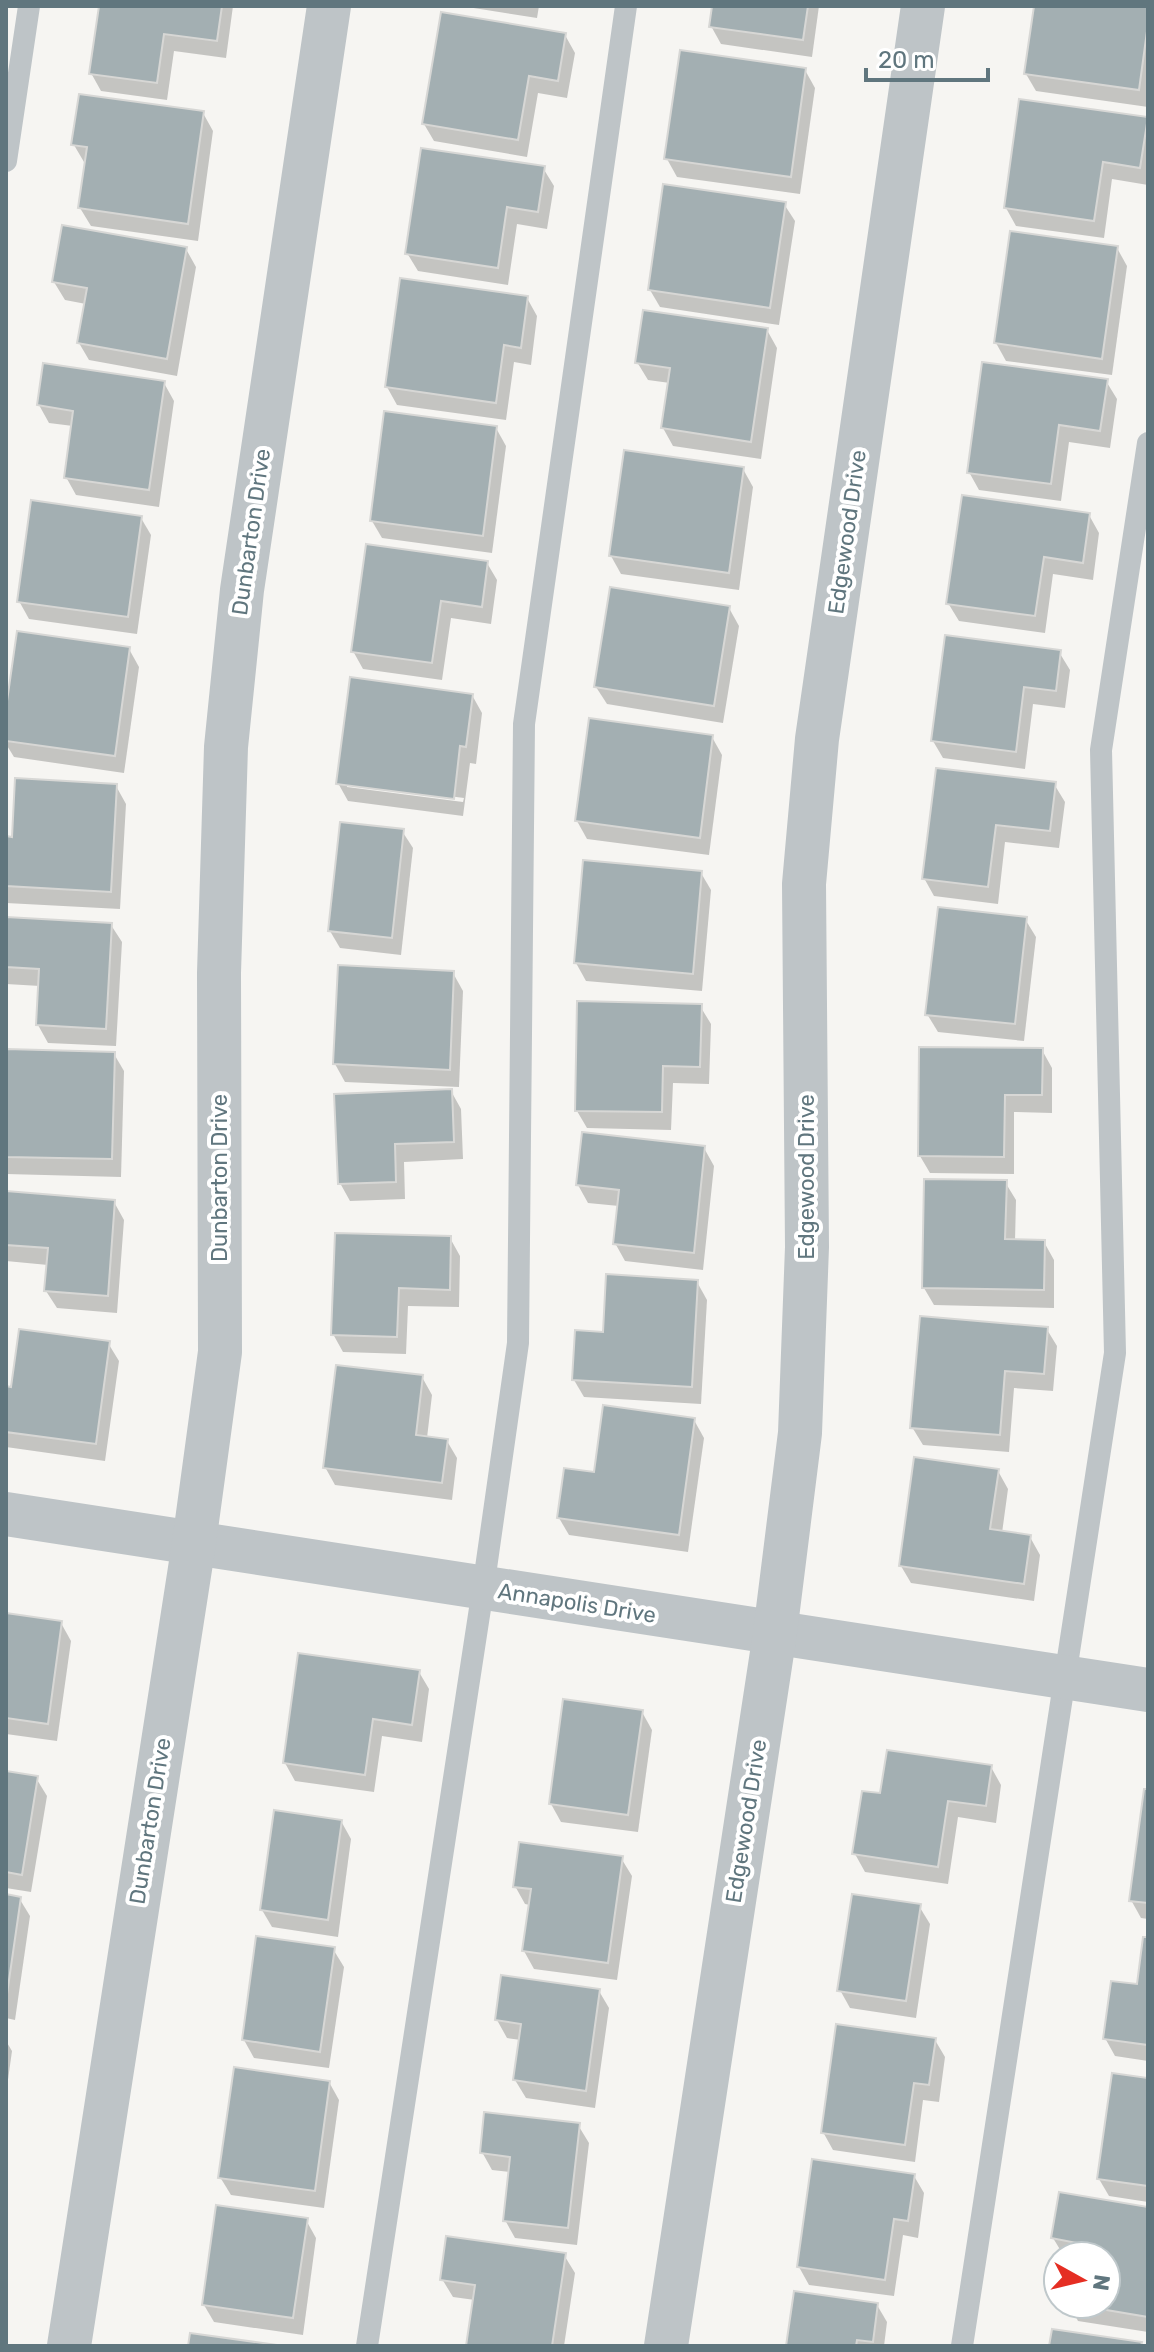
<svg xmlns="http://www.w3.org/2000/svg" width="1154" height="2352" font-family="Rubik,sans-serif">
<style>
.shadow{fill:#0003;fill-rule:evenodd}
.building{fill:#a3afb2;stroke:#d7d7d5;stroke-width:2}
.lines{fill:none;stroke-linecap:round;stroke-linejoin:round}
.lane{stroke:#bec4c7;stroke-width:22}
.street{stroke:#bec4c7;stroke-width:44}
.labels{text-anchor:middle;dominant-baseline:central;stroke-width:8;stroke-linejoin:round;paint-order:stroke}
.street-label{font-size:22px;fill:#60767e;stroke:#fff}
</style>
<rect width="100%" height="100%" fill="#f6f5f2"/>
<g class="shadow">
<polygon points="101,6 233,6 226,58 174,51 167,100 101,91 91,73"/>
<polygon points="461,6 539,6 537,18"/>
<polygon points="714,6 819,6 812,57 721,44 711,26"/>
<polygon points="1036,6 1148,6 1148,107 1036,91 1026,74"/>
<polygon points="565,35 575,53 567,98 538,93 527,157 434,141 424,124"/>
<polygon points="805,70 815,88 800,194 677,177 667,159"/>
<polygon points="203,113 213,131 198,241 91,226 80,208 87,163 84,162 74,145"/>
<polygon points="1147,119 1148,185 1112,179 1104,238 1016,226 1006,208"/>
<polygon points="543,168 554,186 547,229 517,224 508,285 418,271 407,253"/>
<polygon points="784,204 795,221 779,325 660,307 650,290"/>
<polygon points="1117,248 1127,266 1112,375 1006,361 996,343"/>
<polygon points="186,249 196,267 177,376 89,360 79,343 86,304 65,300 54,282"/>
<polygon points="527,298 537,316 531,365 514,362 506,420 397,405 387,387"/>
<polygon points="767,330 777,348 761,459 673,446 663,428 670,383 648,380 637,362"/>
<polygon points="1106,381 1117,399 1110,448 1069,442 1061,501 979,490 969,472"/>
<polygon points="164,383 174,401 159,507 76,495 66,477 73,426 49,423 39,405"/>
<polygon points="496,428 506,446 492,553 382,538 372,521"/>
<polygon points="743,469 753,487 739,590 621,574 611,556"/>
<polygon points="1089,515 1099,533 1093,580 1053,574 1045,633 959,621 948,603"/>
<polygon points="141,518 151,535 137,634 29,619 19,601"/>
<polygon points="487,563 497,580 491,624 451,618 442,680 363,669 353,651"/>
<polygon points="729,608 739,626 723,723 607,704 596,687"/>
<polygon points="129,649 139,667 124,773 14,757 6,744 6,723"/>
<polygon points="1059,652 1070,670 1065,708 1033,704 1025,769 943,758 933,741"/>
<path d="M472,695L482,713L476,764L470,763L463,816L348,801L338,783ZM347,783L464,798L463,802L347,787Z"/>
<polygon points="712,737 722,755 709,855 587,839 577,821"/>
<polygon points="937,770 1054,784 1065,802 1059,848 1005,842 998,904 934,896 924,878"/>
<polygon points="116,786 126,804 120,909 6,903 6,838 14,839"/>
<polygon points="402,831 413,848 401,955 340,948 330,931"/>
<polygon points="701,873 711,890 702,991 586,981 576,963"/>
<polygon points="6,919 111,925 122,942 116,1046 48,1043 38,1025 40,986 6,984"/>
<polygon points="1025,919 1036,937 1024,1041 938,1032 927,1014"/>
<polygon points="453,973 463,991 459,1087 345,1082 335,1064"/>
<polygon points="700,1006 711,1024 709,1084 673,1083 671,1130 587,1128 577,1111"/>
<polygon points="1042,1050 1052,1068 1052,1113 1014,1112 1014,1174 930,1173 920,1156"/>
<polygon points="6,1051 114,1054 124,1071 121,1177 6,1174"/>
<polygon points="451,1091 461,1109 463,1159 404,1162 405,1199 350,1201 340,1183"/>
<polygon points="704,1148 714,1166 703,1270 625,1261 615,1243 619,1206 588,1203 578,1185"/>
<polygon points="1005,1182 1016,1200 1015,1241 1044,1242 1054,1260 1054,1308 934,1305 924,1288"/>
<polygon points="6,1193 114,1202 124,1220 117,1313 57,1308 46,1291 48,1265 6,1261"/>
<polygon points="450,1238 460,1256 459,1307 408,1306 406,1354 343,1352 333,1334"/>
<polygon points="697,1282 707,1300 701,1404 584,1397 574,1380 605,1334"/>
<polygon points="1046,1328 1057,1346 1053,1391 1014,1388 1009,1452 923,1445 912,1427"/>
<polygon points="108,1343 119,1361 105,1461 6,1447 6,1388 13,1389"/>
<polygon points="422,1377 432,1395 427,1438 447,1441 457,1458 452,1500 335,1485 325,1467"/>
<polygon points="694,1420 704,1438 688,1552 569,1535 559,1518 596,1474"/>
<polygon points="998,1471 1008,1489 1002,1533 1030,1537 1040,1555 1034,1601 911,1583 901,1566"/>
<polygon points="6,1615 61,1623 71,1641 57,1741 6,1734"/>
<polygon points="419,1672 429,1689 422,1742 382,1736 374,1792 295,1781 285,1763"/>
<polygon points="642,1712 652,1730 638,1832 561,1822 551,1804"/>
<polygon points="991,1767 1001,1785 996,1823 958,1817 948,1884 865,1872 855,1854 882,1796"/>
<polygon points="6,1773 36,1778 47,1796 31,1892 6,1888"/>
<polygon points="1148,1791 1148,1919 1141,1918 1131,1900"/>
<polygon points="341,1821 351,1839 338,1937 272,1927 262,1910"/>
<polygon points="621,1858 632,1876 617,1980 534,1969 524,1951 530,1905 525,1904 515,1886"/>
<polygon points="6,1897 19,1898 30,1916 15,2020 6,2018"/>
<polygon points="919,1906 930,1924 916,2018 850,2008 840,1990"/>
<polygon points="1148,1939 1148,2061 1115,2056 1105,2038 1139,1987"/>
<polygon points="333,1949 344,1967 329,2068 254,2058 244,2040"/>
<polygon points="599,1991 609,2008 595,2108 526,2098 515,2080 521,2040 507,2038 497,2020"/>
<polygon points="935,2040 945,2057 939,2102 923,2100 915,2162 833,2150 823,2132"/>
<polygon points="6,2041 12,2051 6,2094"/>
<polygon points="1148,2080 1148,2202 1109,2196 1099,2179"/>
<polygon points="329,2082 339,2100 324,2208 231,2195 220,2177"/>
<polygon points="578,2125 589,2143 577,2245 515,2238 505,2220 510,2172 492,2170 482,2152"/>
<polygon points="914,2176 924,2193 918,2238 903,2235 894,2296 809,2285 799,2267"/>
<polygon points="1148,2209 1148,2332 1078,2321 1069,2304 1106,2304 1106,2256 1064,2256 1053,2238"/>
<polygon points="306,2220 316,2238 303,2335 214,2322 204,2305"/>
<polygon points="564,2255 575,2273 564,2346 468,2346 475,2300 453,2297 442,2279"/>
<polygon points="877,2305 887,2322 884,2346 788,2346"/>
</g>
<g class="building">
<polygon points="99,6 222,6 217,41 164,34 157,83 89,74"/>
<polygon points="712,6 808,6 803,40 709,27"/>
<polygon points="1034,6 1148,6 1148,24 1139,90 1024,74"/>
<polygon points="441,12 566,33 558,81 529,76 518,140 422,124"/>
<polygon points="680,50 806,68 791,177 664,159"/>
<polygon points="79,94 204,111 188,224 78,208 87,147 71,145"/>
<polygon points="1019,99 1148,117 1140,168 1103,162 1094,221 1004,208"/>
<polygon points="421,148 545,166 538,212 507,207 498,268 405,254"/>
<polygon points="663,184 786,202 770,308 648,290"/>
<polygon points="62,225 187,247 167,359 77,343 87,288 52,282"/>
<polygon points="1010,231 1118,246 1102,359 994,343"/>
<polygon points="400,278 528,296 521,348 504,345 496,403 385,387"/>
<polygon points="643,310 768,328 751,442 661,428 670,368 635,363"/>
<polygon points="982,362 1108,379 1100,431 1059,425 1051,484 967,473"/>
<polygon points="43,363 165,381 149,490 64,478 73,411 37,405"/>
<polygon points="384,411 497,426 483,536 370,521"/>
<polygon points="624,450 744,467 729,573 609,556"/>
<polygon points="962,495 1090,513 1083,563 1044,557 1035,616 946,604"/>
<polygon points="31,500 142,516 128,617 17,602"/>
<polygon points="366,544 488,561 482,607 441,601 432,663 351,652"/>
<polygon points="610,587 730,606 714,706 594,687"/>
<polygon points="17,631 130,647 115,756 6,741 6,708"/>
<polygon points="945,635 1061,650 1056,691 1024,687 1016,752 931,741"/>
<polygon points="350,677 473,694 466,747 460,746 454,799 336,784"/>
<polygon points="589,718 713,735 700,838 575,821"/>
<polygon points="936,768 1056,782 1050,831 996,825 988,887 922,879"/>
<polygon points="15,778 117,784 111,892 6,886 6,836 12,837"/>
<polygon points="340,822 404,829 392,938 328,931"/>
<polygon points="583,860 702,871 693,974 574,963"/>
<polygon points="938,907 1027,917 1015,1024 925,1015"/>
<polygon points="6,917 112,923 106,1029 36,1025 39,969 6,967"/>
<polygon points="338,965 454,971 450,1070 333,1064"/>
<polygon points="577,1001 702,1004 700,1067 663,1066 662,1112 575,1111"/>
<polygon points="919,1047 1043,1048 1042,1095 1005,1095 1004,1157 918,1156"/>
<polygon points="6,1049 115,1052 112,1159 6,1157"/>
<polygon points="452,1089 454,1142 395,1144 396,1182 338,1184 334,1094"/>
<polygon points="582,1132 705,1146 694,1253 613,1244 619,1190 576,1185"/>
<polygon points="924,1179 1007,1180 1005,1239 1045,1240 1044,1290 922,1288"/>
<polygon points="6,1191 115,1200 108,1296 44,1291 48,1248 6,1245"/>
<polygon points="335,1233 451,1236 450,1290 399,1288 397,1337 331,1335"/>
<polygon points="606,1274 698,1280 692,1387 572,1380 575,1330 603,1332"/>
<polygon points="920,1316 1048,1327 1044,1374 1005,1371 1000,1435 910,1428"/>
<polygon points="19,1329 110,1341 96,1444 6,1432 6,1386 11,1387"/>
<polygon points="336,1365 423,1375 416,1435 448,1439 442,1483 323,1468"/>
<polygon points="603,1405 695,1418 679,1535 557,1518 564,1468 594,1472"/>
<polygon points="914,1457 999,1469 990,1529 1031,1535 1024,1584 899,1566"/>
<polygon points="6,1613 62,1621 48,1724 6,1718"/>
<polygon points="298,1653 420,1670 412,1725 373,1719 365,1775 283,1763"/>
<polygon points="563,1699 643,1710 628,1815 549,1804"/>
<polygon points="887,1750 992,1765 986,1806 948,1801 938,1867 852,1854 862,1791 880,1793"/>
<polygon points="6,1771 38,1776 22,1875 6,1872"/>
<polygon points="1144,1789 1148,1789 1148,1903 1129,1901"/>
<polygon points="274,1810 342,1820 328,1920 260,1910"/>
<polygon points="519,1842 623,1856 608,1963 522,1951 531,1889 513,1887"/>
<polygon points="6,1894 21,1897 6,2001"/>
<polygon points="852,1894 921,1904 906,2001 837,1991"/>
<polygon points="256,1936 335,1947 320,2052 242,2040"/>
<polygon points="1143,1937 1148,1937 1148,2045 1103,2039 1111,1981 1137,1984"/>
<polygon points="501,1975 600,1989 586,2091 513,2080 521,2024 495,2020"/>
<polygon points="836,2024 936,2038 929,2085 914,2083 905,2145 821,2133"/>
<polygon points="234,2067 330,2081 315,2191 218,2178"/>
<polygon points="1112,2073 1148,2078 1148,2186 1097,2179"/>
<polygon points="484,2112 580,2123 568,2228 503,2221 510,2157 480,2153"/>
<polygon points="812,2159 915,2174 908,2221 894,2219 885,2280 797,2267"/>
<polygon points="1059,2192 1148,2207 1148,2317 1071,2304 1106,2304 1106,2256 1074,2256 1077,2243 1051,2238"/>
<polygon points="216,2205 308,2218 293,2318 202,2305"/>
<polygon points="446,2236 566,2253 552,2346 466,2346 475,2285 440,2280"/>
<polygon points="794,2291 878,2303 873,2342 857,2340 856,2346 786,2346"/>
<polygon points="1052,2329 1142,2342 1141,2346 1049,2346"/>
<polygon points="190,2333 284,2346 188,2346"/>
</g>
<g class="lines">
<g class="lane">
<polyline points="6,161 29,6"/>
<polyline points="367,2346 483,1589 518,1343 524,724 626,6"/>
<polyline points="962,2346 1115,1353 1101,750 1148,443"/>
</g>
<g class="street">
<polyline points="6,1514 1148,1690"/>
<polyline points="69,2346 194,1543 220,1352 219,973 226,747 242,590 329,6"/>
<polyline points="666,2346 775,1633 800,1433 807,1247 804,884 817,739 923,6"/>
</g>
</g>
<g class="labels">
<g class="street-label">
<text transform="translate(251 532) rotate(-82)">Dunbarton Drive</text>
<text transform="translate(847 532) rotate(-82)">Edgewood Drive</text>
<text transform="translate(806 1177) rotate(-90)">Edgewood Drive</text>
<text transform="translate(219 1178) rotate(-90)">Dunbarton Drive</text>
<text transform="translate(577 1603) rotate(9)">Annapolis Drive</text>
<text transform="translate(150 1821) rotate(-81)">Dunbarton Drive</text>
<text transform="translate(746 1821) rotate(-81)">Edgewood Drive</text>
</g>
</g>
<rect width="1154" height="2352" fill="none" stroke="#60767e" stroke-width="16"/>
<g transform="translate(1082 2280) rotate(98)"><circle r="38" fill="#ffffff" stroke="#bfc8cb" stroke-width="2"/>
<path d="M0-6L14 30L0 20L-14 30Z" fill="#e52e23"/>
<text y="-12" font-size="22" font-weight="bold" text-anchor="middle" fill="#60767e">N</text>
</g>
<path d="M866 68v12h122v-12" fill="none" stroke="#60767e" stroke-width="4"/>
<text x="878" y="68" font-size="24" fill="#60767e" stroke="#ffffff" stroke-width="6" paint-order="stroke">20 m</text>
</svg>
